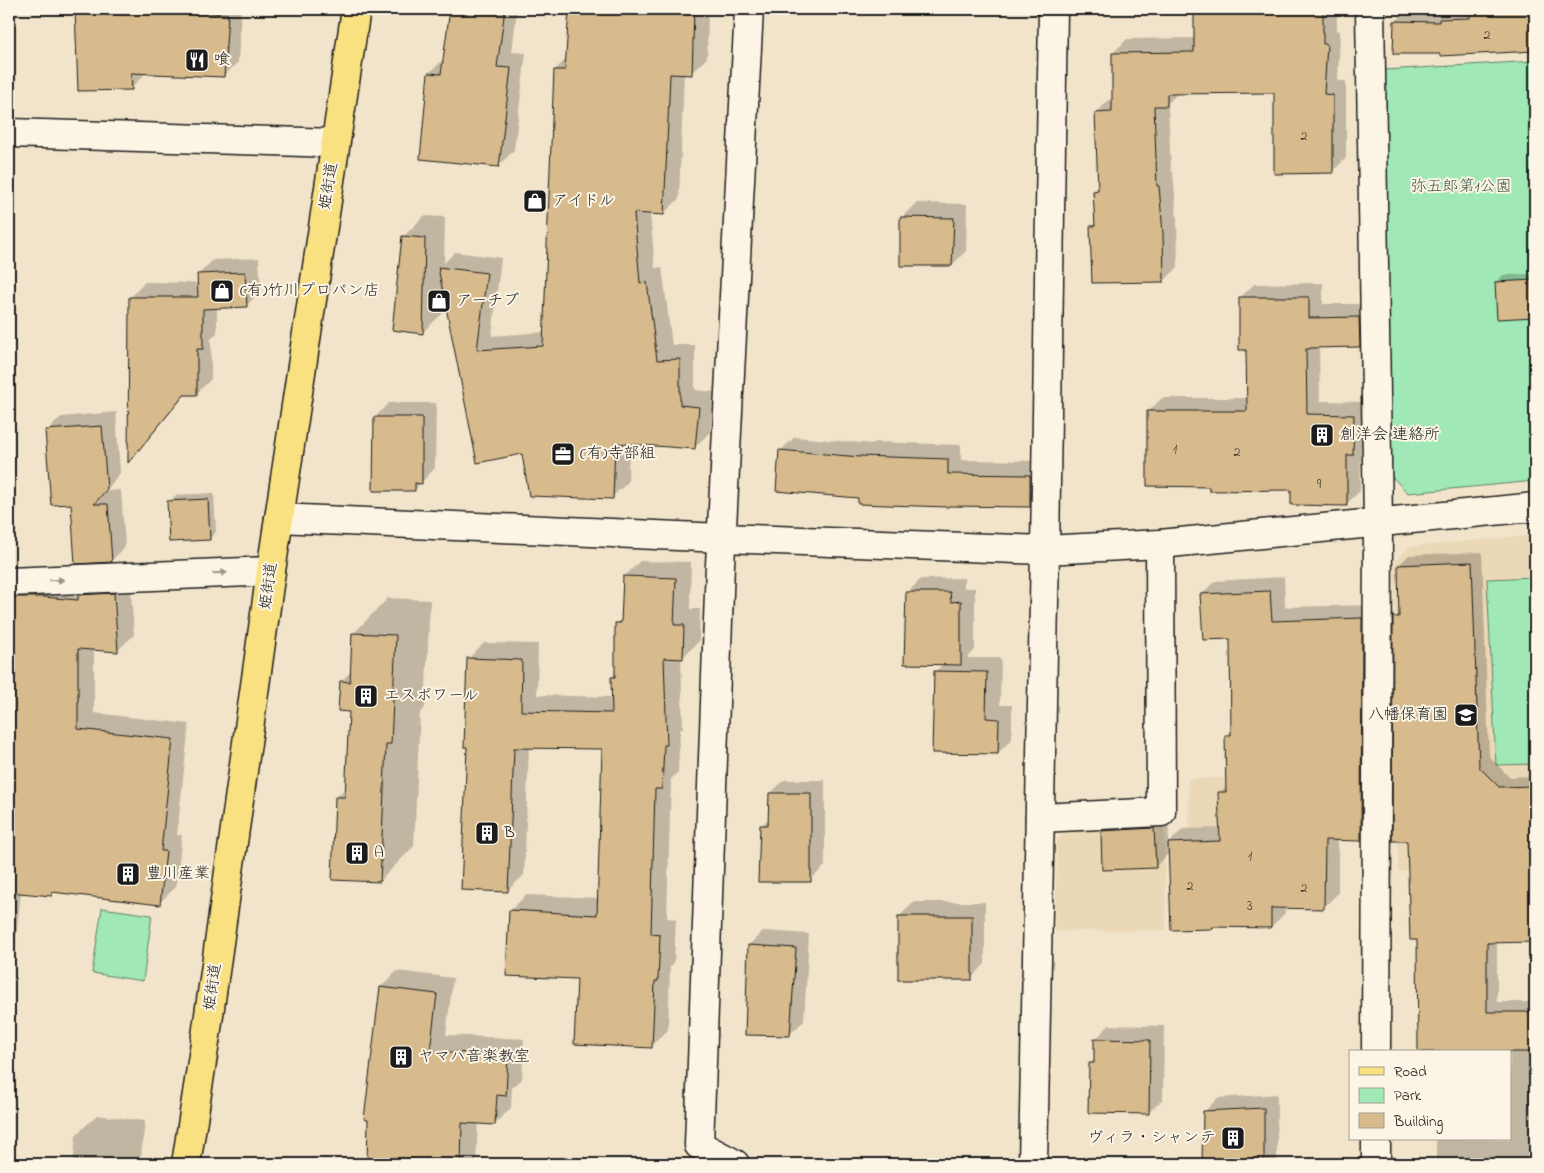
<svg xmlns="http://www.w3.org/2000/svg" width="1544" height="1173" font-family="'Indie Flower','Klee One',sans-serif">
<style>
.built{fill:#ead8b7}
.green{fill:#a0e8b6;stroke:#5e8269}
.shadow{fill:#0003}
.building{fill:#d8bb8c;stroke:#1c1c1c}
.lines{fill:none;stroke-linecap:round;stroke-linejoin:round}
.minor-casing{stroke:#1c1c1c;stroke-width:31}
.tertiary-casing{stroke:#1c1c1c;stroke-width:31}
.primary-casing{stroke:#1c1c1c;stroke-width:31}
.minor{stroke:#fcf5e5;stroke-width:28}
.tertiary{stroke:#fcf5e5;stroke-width:28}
.primary{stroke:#f9e181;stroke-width:28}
.oneway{fill:#97938b}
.labels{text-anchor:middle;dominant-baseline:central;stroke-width:4;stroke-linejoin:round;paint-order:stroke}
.number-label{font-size:14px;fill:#4b4438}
.poi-label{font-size:16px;fill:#1c1c1c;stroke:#fcf5e5;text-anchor:start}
.street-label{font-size:16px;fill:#1c1c1c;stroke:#fcf5e5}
.park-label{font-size:16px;fill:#44594a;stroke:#fcf5e5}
</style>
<rect width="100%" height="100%" fill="#f1e4ca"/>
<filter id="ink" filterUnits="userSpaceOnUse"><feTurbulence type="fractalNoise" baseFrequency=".02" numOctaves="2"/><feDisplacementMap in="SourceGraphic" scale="10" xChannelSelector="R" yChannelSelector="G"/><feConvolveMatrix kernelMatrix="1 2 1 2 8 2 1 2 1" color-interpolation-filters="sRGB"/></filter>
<g filter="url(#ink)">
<g class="built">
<polygon points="1535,535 1535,867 1398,871 1395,563 1409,547"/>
<polygon points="1288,776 1290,826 1190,829 1188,779"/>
<polygon points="1164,827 1166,930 1055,931 1057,840 1067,831"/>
</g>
<g class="green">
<polygon points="1535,61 1535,481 1408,493 1391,476 1385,70"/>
<polygon points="1535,577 1535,764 1496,765 1487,579"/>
<polygon points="102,908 152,915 143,981 92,973"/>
</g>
<g class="shadow">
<polygon points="76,9 241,9 238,62 224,76 145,72 145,74 131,88 79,90"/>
<polygon points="451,9 517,9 512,52 526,53 514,150 499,165 429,73 445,58"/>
<polygon points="570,9 708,9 707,58 691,73 684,73 679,199 663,214 650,213 655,268 662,267 672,345 695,345 695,390 714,392 710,432 695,447 629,443 628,482 612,497 523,453 444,295 444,312 423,332 403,237 424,216 445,217 444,263 455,252 501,258 492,336 544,332 555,70 567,58"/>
<polygon points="1194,9 1337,9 1337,31 1340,31 1338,81 1346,81 1346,158 1332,172 1275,92 1178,93 1168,103 1171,172 1173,172 1177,220 1178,267 1164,281 1092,226 1096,222 1094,191 1099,187 1096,113 1110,99 1113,99 1113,53 1127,39 1195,38"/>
<polygon points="1400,9 1535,9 1535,49 1441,55 1441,52 1395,22 1401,16"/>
<polygon points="916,203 967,204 966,251 952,265 901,218"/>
<polygon points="259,258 261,291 246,306 217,307 217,333 211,339 211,379 196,394 186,394 142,447 129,460 131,297 145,282 199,283 198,275 213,260"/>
<polygon points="1535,274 1535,316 1498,317 1496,282 1503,275"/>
<polygon points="1323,283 1323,304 1373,304 1373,332 1359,346 1319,347 1320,401 1367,402 1366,440 1361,446 1360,491 1346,504 1292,489 1211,486 1149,411 1162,398 1248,398 1247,348 1240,298 1254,284"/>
<polygon points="389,403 436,403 435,468 414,490 375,417"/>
<polygon points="116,412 120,473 106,491 121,490 125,547 111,561 72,502 47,431 61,417"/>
<polygon points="795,437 873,444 875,442 961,445 961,460 1044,461 1044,492 1029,506 860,497 780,451"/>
<polygon points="214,493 216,532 209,539 169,502 176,495"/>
<polygon points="1482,552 1489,756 1509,777 1535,776 1535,940 1497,941 1497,1002 1535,1002 1535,1161 1518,1161 1518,1164 1436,1164 1436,1139 1510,1139 1510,1052 1419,939 1408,840 1395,618 1400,612 1399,565 1409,555"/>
<polygon points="640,561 691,562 690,609 700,609 699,641 683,657 681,657 683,728 680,730 678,772 671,779 667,918 676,919 674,963 670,967 668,1030 651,1046 510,911 526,895 599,898 604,748 529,746 524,875 507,891 468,746 468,659 484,643 538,644 537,695 612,697 612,677 616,673 616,624 623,617 624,577"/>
<polygon points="130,577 134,635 117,651 94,649 94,713 189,724 177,835 182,835 176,887 159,903 55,891 52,894 21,892 11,987 9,989 9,584"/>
<polygon points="1284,577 1285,607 1376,605 1375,825 1361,839 1338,839 1338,893 1324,907 1285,907 1285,913 1271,927 1214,926 1212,928 1169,853 1155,867 1102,831 1116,817 1168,815 1169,843 1183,829 1221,828 1220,793 1227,785 1226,736 1232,730 1232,638 1201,595 1215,581"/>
<polygon points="964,578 964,588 975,588 975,650 967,658 1001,658 1000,705 1012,705 1012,739 998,753 935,672 943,664 907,593 921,579"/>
<polygon points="388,598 430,600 425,708 420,713 414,846 380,881 336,797 347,787 350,711 341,681 352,671 354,633"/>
<polygon points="784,780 825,780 825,866 810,880 761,826 770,817 770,794"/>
<polygon points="913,902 985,902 985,964 971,978 899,917"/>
<polygon points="763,931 809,934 804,1021 789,1035 746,1033 749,945"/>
<polygon points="397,971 453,978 446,1035 524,1039 522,1079 512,1088 511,1108 495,1124 478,1123 476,1164 368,1164 369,1119 381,987"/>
<polygon points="1109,1025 1164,1026 1163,1099 1148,1113 1090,1064 1095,1059 1095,1040"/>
<polygon points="9,1075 13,1076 9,1130"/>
<polygon points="1277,1094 1277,1164 1204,1164 1204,1112 1218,1098"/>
<polygon points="97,1115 145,1121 141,1156 133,1164 73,1164 76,1135"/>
</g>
<g class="building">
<polygon points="75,9 144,9 228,14 224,77 131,73 132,90 78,91"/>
<polygon points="450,9 505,9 497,67 511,68 499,167 420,159 428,73 441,74"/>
<polygon points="569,9 694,9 692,75 670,74 664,215 634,213 640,283 647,282 657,360 680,359 680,405 699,407 695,449 615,443 613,499 529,496 522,454 477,463 438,267 487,273 477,350 543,346 554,70 565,70"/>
<polygon points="1194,9 1323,9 1323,44 1327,44 1324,94 1333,95 1333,173 1274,174 1274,93 1167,94 1167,106 1154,106 1157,186 1159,186 1163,234 1164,282 1092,283 1090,226 1095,226 1093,191 1098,190 1095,113 1112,112 1112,53 1194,52"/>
<polygon points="1470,9 1535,9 1535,51 1440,56 1440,54 1393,54 1394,21 1439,22 1439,19 1470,18"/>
<polygon points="900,217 954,218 952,266 900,266"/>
<polygon points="402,236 425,238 423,334 392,330"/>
<polygon points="245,272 247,307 203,309 203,349 197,349 197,395 184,395 128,463 129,297 198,297 197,274"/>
<polygon points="1535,280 1535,317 1497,319 1495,282"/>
<polygon points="1239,297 1309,297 1309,318 1359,317 1360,347 1310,348 1310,349 1306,349 1307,414 1354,415 1353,455 1347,455 1347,506 1291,505 1291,490 1209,491 1209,487 1147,486 1147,411 1247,411 1246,350 1239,350"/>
<polygon points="374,417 422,417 422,484 415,483 415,491 373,491"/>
<polygon points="102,426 107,489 94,504 108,504 112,562 75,564 71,504 51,505 45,430"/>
<polygon points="779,450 860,457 860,456 948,459 948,474 1030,475 1030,507 948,506 948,507 858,504 858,498 776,491"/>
<polygon points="208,499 210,540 169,542 167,501"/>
<polygon points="1472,562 1479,767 1499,787 1535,786 1535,942 1487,943 1487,1012 1535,1012 1535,1052 1418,1052 1417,940 1410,940 1407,841 1392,841 1393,617 1399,617 1398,565"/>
<polygon points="623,576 676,578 674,625 684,625 683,659 664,658 667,745 664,745 662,789 655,789 651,934 660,935 658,981 655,981 652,1048 574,1044 577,979 506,976 509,910 597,915 602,749 514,748 508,892 461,890 467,747 464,747 467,658 522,660 521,711 612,713 611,677 615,677 615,623 621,623"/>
<polygon points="1270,591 1272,621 1362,618 1361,841 1325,840 1324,909 1271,908 1271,928 1212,927 1213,929 1171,930 1168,843 1220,841 1218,792 1226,792 1225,735 1231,735 1230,639 1203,640 1200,594"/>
<polygon points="906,592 950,592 951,602 961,601 961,665 904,664"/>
<polygon points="114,593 118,652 78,649 78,729 173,739 161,851 166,851 160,905 52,892 52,896 9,892 9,597 44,597 78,600 78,595"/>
<polygon points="352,633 396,635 391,744 386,744 380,882 332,880 335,797 345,797 349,712 338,711 340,681 350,682"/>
<polygon points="934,671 987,672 986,718 999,719 998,754 932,753"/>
<polygon points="769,793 811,793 811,882 758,882 760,825 768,825"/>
<polygon points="1154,828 1156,868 1102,870 1101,831"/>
<rect x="898" y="916" width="74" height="64"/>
<polygon points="748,945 796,948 790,1036 745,1035"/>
<polygon points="380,987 437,994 430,1051 508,1055 506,1096 497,1095 495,1125 462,1123 461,1164 367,1164 368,1120 364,1119"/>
<polygon points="1094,1039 1150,1040 1149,1114 1088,1113 1089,1063 1094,1063"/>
<polygon points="1264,1108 1264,1164 1202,1164 1203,1111"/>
</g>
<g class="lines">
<g class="minor-casing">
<g id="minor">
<polyline points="1370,9 1378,523 1376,1052"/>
<polyline points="9,133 335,143"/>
<polyline points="1045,550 1053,9"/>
<polyline points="9,582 271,571"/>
<polyline points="1040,818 1161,812 1160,544"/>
<polyline points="1376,1164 1376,1139"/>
</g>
</g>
<g class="tertiary-casing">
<g id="tertiary">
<polyline points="279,518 722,538 1045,550 1160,544 1535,507"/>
<polyline points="735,1164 699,1145 720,565 749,9"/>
<polyline points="1033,1164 1045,550"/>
</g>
</g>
<g class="primary-casing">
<polyline id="primary" points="186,1164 206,1036 271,571 356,9"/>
</g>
<use href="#minor" class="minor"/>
<use href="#tertiary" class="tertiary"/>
<use href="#primary" class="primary"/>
</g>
<defs><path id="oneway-solid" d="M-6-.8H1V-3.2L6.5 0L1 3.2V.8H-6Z" transform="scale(1.25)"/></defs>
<g class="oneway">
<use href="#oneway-solid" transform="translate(220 573) rotate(-2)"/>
<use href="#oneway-solid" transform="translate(57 580) rotate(-2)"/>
</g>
</g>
<defs>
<g id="restaurant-square" transform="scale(1.25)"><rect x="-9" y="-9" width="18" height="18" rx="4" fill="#1c1c1c" stroke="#fcf5e5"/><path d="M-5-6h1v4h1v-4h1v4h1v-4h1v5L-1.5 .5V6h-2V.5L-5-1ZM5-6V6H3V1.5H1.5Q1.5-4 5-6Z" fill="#fff"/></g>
<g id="shop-square" transform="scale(1.25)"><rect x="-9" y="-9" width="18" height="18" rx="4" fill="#1c1c1c" stroke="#fcf5e5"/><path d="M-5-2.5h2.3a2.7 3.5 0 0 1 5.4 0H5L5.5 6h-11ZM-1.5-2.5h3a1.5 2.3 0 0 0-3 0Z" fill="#fff"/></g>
<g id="building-square" transform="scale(1.25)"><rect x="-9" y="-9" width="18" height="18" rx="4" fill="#1c1c1c" stroke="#fcf5e5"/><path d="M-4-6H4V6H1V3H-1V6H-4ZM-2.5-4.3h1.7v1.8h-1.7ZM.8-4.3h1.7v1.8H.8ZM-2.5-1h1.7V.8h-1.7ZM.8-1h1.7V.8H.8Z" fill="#fff"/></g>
<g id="office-square" transform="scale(1.25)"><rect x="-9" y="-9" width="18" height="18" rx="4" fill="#1c1c1c" stroke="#fcf5e5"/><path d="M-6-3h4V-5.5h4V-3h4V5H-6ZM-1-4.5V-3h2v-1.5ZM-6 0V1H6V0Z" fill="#fff"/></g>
<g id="school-square" transform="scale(1.25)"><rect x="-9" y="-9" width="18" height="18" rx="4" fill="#1c1c1c" stroke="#fcf5e5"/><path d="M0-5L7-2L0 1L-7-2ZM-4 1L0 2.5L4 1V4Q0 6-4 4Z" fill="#fff"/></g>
</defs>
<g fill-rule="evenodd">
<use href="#restaurant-square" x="197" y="60"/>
<use href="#shop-square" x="535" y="201"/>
<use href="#shop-square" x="222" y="291"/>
<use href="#shop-square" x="439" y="301"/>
<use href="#building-square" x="1322" y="435"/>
<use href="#office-square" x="563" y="454"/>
<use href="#building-square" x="366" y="696"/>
<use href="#school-square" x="1466" y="715"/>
<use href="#building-square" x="487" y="833"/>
<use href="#building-square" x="357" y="853"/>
<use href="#building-square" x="128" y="874"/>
<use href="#building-square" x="401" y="1057"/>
<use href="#building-square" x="1233" y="1138"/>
</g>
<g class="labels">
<g class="number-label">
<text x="1487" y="35">2</text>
<text x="1304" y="136">2</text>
<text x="1175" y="449">1</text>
<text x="1237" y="452">2</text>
<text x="1319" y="484">9</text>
<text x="1250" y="856">1</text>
<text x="1190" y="886">2</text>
<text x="1304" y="888">2</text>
<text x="1250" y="906">3</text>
</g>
<g class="poi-label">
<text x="214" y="60">喰</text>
<text x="552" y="201">アイドル</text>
<text x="240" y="291">(有)竹川プロパン店</text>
<text x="456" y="301">アーチブ</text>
<text x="1340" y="435">創洋会 連絡所</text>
<text x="580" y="454">(有)寺部組</text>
<text x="384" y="696">エスポワール</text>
<text x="1448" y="715" text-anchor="end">八幡保育園</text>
<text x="504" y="833">B</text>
<text x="374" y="853">A</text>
<text x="146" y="874">豊川産業</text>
<text x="418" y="1057">ヤマハ音楽教室</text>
<text x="1216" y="1138" text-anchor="end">ヴィラ・シャンテ</text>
</g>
<g class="street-label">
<text transform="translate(329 186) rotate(-81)">姫街道</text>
<text transform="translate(269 586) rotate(-82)">姫街道</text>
<text transform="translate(213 987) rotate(-82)">姫街道</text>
</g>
<g class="park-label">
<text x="1461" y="187">弥五郎第1公園</text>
</g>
</g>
<rect width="1544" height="1173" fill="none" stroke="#fcf5e5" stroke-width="30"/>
<rect x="15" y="15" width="1514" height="1143" fill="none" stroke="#1c1c1c" stroke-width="2" filter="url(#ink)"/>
<rect x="1349" y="1050" width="162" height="90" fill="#fcf5e5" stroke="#a29e95"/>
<rect x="1359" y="1067" width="25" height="8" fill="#f9e181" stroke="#a29e95"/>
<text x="1394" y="1076" font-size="15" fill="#1c1c1c">Road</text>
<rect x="1359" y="1088" width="25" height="15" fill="#a0e8b6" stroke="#a29e95"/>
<text x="1394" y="1100" font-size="15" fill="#1c1c1c">Park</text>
<rect x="1359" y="1113" width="25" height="15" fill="#d8bb8c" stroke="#a29e95"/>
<text x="1394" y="1126" font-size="15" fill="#1c1c1c">Building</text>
</svg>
